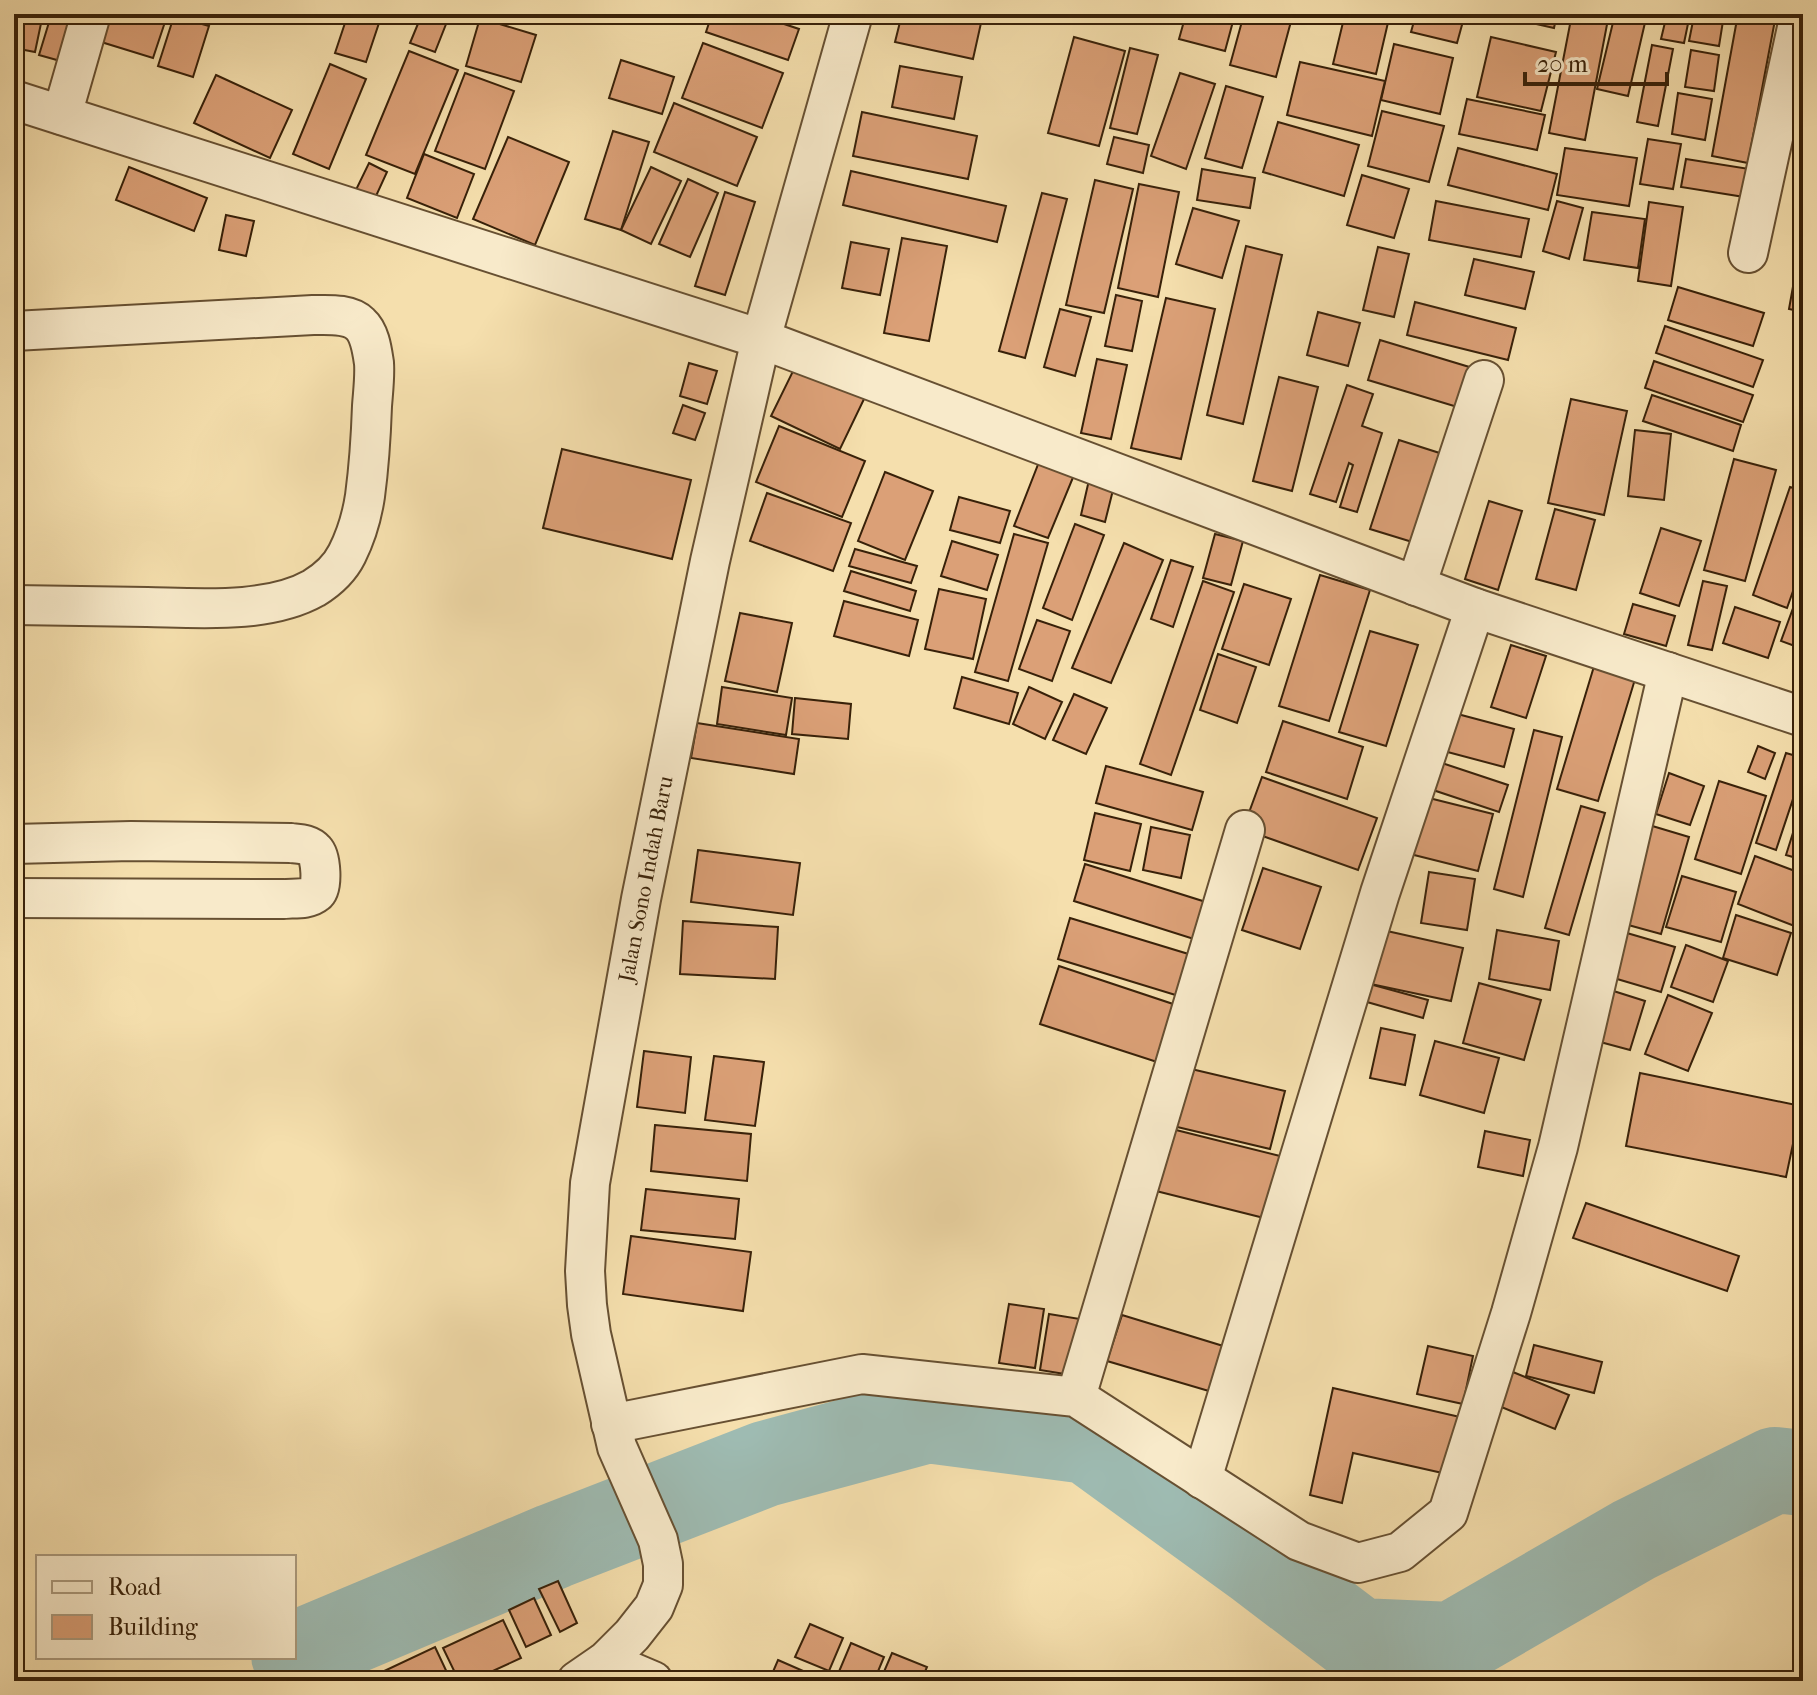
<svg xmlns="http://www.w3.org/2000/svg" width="1817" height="1695" font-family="'IM FELL French Canon',serif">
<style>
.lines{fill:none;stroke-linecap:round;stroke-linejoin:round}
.river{stroke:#9ebbb2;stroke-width:86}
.building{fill:#dba077;stroke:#382109;stroke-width:2}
.street-casing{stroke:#675032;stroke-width:42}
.street{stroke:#f8eaca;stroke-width:38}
.labels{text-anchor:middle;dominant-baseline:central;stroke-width:6;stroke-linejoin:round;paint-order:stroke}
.street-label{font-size:22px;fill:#382109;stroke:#f8eaca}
</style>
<rect width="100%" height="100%" fill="#f5dfad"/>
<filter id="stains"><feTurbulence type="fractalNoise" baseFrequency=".0025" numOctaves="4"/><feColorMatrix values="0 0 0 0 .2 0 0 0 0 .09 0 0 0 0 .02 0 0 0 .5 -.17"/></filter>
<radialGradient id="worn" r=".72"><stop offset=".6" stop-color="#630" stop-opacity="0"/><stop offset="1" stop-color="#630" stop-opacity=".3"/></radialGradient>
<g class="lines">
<polyline class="river" points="294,1655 554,1546 765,1464 928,1420 1088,1441 1259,1565 1359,1641 1452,1645 1634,1540 1775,1470 1803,1473"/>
</g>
<g class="building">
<polygon points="14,14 43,14 35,52 14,48"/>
<polygon points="106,14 150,14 166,19 153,58 98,41"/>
<polygon points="348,14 382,14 366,62 335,53"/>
<polygon points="422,14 450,14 435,52 410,43"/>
<polygon points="712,14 754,14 799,29 788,60 706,32"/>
<polygon points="902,14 983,14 973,59 895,42"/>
<polygon points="1186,14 1235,14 1225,51 1179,39"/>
<polygon points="1244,14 1293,14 1276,77 1230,65"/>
<polygon points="1345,14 1390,14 1376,74 1333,64"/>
<polygon points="1416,14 1465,14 1457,43 1411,32"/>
<polygon points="1510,14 1557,14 1554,28 1509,18"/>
<polygon points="1572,14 1609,14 1585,140 1549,133"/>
<polygon points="1615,14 1647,14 1628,96 1597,89"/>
<polygon points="1667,14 1690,14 1684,43 1661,39"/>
<polygon points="1738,14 1775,20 1748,163 1712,156"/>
<polygon points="174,16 209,26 193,77 158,66"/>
<polygon points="1694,16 1723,21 1719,46 1689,41"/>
<polygon points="480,18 536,35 521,82 466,66"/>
<polygon points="50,19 74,26 64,62 39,55"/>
<polygon points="1074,37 1125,51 1099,146 1048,133"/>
<polygon points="1491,37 1556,52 1541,111 1477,97"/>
<polygon points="703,43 783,73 762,128 682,98"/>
<polygon points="1394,44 1453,58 1440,114 1381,100"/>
<polygon points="1652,45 1673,49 1658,126 1637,122"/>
<polygon points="1130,48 1158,55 1137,134 1110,128"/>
<polygon points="1691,50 1719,55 1714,91 1685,87"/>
<polygon points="409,51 458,70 415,174 366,155"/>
<polygon points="621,60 674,77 662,114 609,98"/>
<polygon points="1300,62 1385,81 1372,136 1287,115"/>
<polygon points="330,64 366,79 329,169 293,154"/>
<polygon points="900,66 962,77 954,119 892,107"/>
<polygon points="465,73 514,91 485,169 435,151"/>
<polygon points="1180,73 1215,84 1186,169 1151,156"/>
<polygon points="216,75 292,110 270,158 194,123"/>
<polygon points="1226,86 1263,97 1242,168 1205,158"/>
<polygon points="1678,93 1712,99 1705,140 1672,134"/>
<polygon points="1467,99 1545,115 1537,150 1459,134"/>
<polygon points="674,103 757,137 737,186 654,152"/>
<polygon points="1382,111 1444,126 1429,182 1368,166"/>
<polygon points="862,112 977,136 968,179 853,156"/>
<polygon points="1278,122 1359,145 1344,196 1263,172"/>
<polygon points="613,131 649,142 621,230 585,219"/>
<polygon points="508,137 569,162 535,245 473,219"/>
<polygon points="1114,137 1149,145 1143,173 1107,164"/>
<polygon points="1648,139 1681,144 1673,189 1640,184"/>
<polygon points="1458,148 1557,174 1548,210 1448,185"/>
<polygon points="1565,148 1637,158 1629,206 1557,195"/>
<polygon points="424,154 474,174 457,218 407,198"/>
<polygon points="1686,159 1762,171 1757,199 1681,187"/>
<polygon points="369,163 387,172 371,207 352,198"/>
<polygon points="129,167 207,198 194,231 116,200"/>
<polygon points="651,167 681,181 651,244 621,230"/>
<polygon points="1202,169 1255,178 1250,208 1197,200"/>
<polygon points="851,171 1006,206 997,242 843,205"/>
<polygon points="1362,175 1409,189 1394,238 1347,225"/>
<polygon points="688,179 718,193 690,257 659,244"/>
<polygon points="1095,180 1133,189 1104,313 1066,305"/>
<polygon points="1139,184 1179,192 1158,297 1118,288"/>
<polygon points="725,192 755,202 725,295 695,286"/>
<polygon points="1042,193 1067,199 1025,358 999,351"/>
<polygon points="1436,201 1529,219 1521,257 1429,240"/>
<polygon points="1557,201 1583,208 1569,259 1543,251"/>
<polygon points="1649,202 1683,207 1671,286 1638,281"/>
<polygon points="1193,208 1239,221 1222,278 1176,264"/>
<polygon points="1592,212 1645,219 1638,268 1584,260"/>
<polygon points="226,215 254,221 246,256 219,250"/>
<polygon points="902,238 947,246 929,341 884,333"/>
<polygon points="851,242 889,249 880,295 842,288"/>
<polygon points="1246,246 1282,255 1243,424 1207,415"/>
<polygon points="1378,247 1409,254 1394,317 1363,310"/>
<polygon points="1799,253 1803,254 1803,312 1789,309"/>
<polygon points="1474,259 1534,272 1525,309 1465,295"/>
<polygon points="1678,287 1764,313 1753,346 1668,320"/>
<polygon points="1116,295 1142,301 1132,351 1105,346"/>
<polygon points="1166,298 1215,309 1181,459 1131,448"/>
<polygon points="1415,302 1516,328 1508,360 1407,335"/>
<polygon points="1060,309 1091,317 1075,376 1044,367"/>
<polygon points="1318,312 1360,323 1348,366 1307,355"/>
<polygon points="1665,326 1763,360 1753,387 1656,353"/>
<polygon points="1380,340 1476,369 1464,409 1368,380"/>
<polygon points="1097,359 1127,365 1111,439 1081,433"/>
<polygon points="1654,361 1753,395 1743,422 1645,388"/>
<polygon points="689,363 717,371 707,404 680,396"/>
<polygon points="796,365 865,397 840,449 771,416"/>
<polygon points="1279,377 1318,387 1292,491 1253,481"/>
<polygon points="1347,385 1373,394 1362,426 1382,433 1357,512 1340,507 1353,465 1349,463 1336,502 1310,494"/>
<polygon points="1652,395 1741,425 1733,451 1643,421"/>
<polygon points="1571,399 1627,411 1604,515 1548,503"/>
<polygon points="683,405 705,413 695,440 673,433"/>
<polygon points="779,426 865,461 842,517 756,482"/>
<polygon points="1635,430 1671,434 1664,500 1628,496"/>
<polygon points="1399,440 1452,457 1422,545 1370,529"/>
<polygon points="562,449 691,480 672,559 543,528"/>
<polygon points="1734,459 1776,470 1745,581 1704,570"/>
<polygon points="1039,462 1074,475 1048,538 1014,526"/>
<polygon points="885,472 933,491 905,560 858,541"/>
<polygon points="1089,480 1114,486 1105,522 1081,515"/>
<polygon points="1790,487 1803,491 1803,563 1787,608 1753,595"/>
<polygon points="767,493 851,523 833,571 750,541"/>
<polygon points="959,497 1010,511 1000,543 950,530"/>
<polygon points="1489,501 1522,511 1498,590 1465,579"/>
<polygon points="1555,509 1595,520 1576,590 1536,579"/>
<polygon points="1075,524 1104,535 1072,620 1043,608"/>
<polygon points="1661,528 1701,541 1679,606 1640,593"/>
<polygon points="1014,534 1048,543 1008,681 975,672"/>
<polygon points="1215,534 1243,541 1231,585 1203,578"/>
<polygon points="952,541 998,555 987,590 941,576"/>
<polygon points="1124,543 1163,560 1111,683 1072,668"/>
<polygon points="855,549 917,566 911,583 849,566"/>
<polygon points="1171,560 1193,567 1173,627 1151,619"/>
<polygon points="851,571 916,591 910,611 844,591"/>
<polygon points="1320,575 1370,590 1329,721 1279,706"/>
<polygon points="1203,581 1234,592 1171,775 1140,764"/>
<polygon points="1703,581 1727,586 1712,650 1688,645"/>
<polygon points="1803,581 1803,649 1781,641"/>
<polygon points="1244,584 1291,599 1269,665 1222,649"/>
<polygon points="939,589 986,599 973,659 925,649"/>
<polygon points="844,601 918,620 909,656 834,636"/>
<polygon points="1633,604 1675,616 1666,646 1624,634"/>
<polygon points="1735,607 1780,622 1768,658 1723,643"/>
<polygon points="740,613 792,623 777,692 725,681"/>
<polygon points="1037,620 1070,631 1052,681 1019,669"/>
<polygon points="1370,631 1418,645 1386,746 1339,732"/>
<polygon points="1511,645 1546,656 1526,718 1491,707"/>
<polygon points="1218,654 1256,667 1237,723 1200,710"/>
<polygon points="1595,663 1636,676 1598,801 1557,789"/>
<polygon points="962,677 1018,693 1009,724 954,708"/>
<polygon points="722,687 792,698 786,735 717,724"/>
<polygon points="1029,687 1062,702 1045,739 1013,724"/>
<polygon points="1074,694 1107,708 1086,754 1053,740"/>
<polygon points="795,698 851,704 848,739 792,734"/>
<polygon points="1450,712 1514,729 1504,767 1440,750"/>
<polygon points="1283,721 1363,747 1347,799 1266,772"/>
<polygon points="697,723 799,739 794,774 691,758"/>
<polygon points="1534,730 1562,737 1523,897 1494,889"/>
<polygon points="1758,746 1775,753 1765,779 1748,772"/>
<polygon points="1786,753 1803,758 1803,769 1776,850 1756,843"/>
<polygon points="1439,762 1508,785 1499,812 1430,789"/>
<polygon points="1106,766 1203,792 1192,830 1096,803"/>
<polygon points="1669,773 1704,786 1690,825 1656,814"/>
<polygon points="1262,777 1377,818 1358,870 1243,829"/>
<polygon points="1719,781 1766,796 1741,874 1695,859"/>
<polygon points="1421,796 1493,814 1478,871 1406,853"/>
<polygon points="1803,801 1803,860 1786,855"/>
<polygon points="1581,806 1605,813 1569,935 1545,928"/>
<polygon points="1095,813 1141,824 1130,871 1084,860"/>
<polygon points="1649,825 1689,837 1661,934 1621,923"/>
<polygon points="1151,827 1190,835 1181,878 1143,870"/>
<polygon points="698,850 800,863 793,915 691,902"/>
<polygon points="1755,856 1803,874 1803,912 1797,927 1738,904"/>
<polygon points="1085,864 1209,903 1197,940 1074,901"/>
<polygon points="1263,868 1321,887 1300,949 1242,930"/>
<polygon points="1429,872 1475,879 1467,930 1421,923"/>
<polygon points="1682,876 1736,892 1721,942 1666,927"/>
<polygon points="1736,915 1791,933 1777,975 1723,958"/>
<polygon points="1070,918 1195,956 1182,997 1058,959"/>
<polygon points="683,921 778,927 775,979 680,974"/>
<polygon points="1378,929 1463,948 1451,1001 1366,983"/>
<polygon points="1497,930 1559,941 1550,990 1489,979"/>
<polygon points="1620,931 1675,947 1661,992 1607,976"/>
<polygon points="1686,945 1728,961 1713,1002 1671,987"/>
<polygon points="1059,966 1176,1005 1157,1062 1040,1024"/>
<polygon points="1366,983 1428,1000 1423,1018 1360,1000"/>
<polygon points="1479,983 1541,1000 1524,1060 1463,1043"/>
<polygon points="1604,988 1645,1001 1630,1050 1589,1039"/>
<polygon points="1668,995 1712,1013 1688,1071 1645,1054"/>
<polygon points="1381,1028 1415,1035 1405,1085 1370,1078"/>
<polygon points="1435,1041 1499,1058 1484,1113 1420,1095"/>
<polygon points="644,1051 691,1057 685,1113 637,1107"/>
<polygon points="714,1056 764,1062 755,1126 705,1120"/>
<polygon points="1187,1068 1285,1091 1270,1149 1173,1126"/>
<polygon points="1640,1073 1801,1106 1786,1177 1626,1146"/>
<polygon points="655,1125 751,1134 747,1181 651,1171"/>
<polygon points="1172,1129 1280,1156 1264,1218 1156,1191"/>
<polygon points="1485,1131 1530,1140 1523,1176 1478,1167"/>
<polygon points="646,1189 739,1199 735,1239 641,1230"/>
<polygon points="1586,1203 1739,1256 1727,1291 1573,1238"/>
<polygon points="631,1236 751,1252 743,1311 623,1294"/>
<polygon points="1009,1304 1044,1309 1035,1368 999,1363"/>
<polygon points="1049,1314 1080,1319 1071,1375 1040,1370"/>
<polygon points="1122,1315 1233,1349 1219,1394 1107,1361"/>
<polygon points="1534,1345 1602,1362 1594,1393 1526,1376"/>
<polygon points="1428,1346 1473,1356 1463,1404 1417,1394"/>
<polygon points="1508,1370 1569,1395 1555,1429 1494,1404"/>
<polygon points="1333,1388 1460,1417 1447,1474 1353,1453 1342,1503 1310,1495"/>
<polygon points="558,1581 577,1623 560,1632 539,1589"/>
<polygon points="534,1598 551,1635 526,1647 509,1610"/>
<polygon points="503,1620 521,1658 471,1681 459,1681 443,1648"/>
<polygon points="810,1624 843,1638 829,1671 795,1657"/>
<polygon points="851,1643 884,1657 874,1681 835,1681"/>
<polygon points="435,1647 451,1681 363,1681"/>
<polygon points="892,1653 927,1667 921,1681 880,1681"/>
<polygon points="778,1660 817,1677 815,1681 769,1681"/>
</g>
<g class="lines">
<g class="street-casing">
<g id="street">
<polyline points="14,100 761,339 1475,608 1803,717"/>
<polyline points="62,115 91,14"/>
<polyline points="1748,253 1800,14"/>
<path d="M14,331L313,315C328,315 349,313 360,324C370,333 372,350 374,363C375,377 373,392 372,406C371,435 369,466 365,496C362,516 356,536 347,554C340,568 327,580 314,588C268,614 199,608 147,607C103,606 58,606 14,605"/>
<polyline points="1416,586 1484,380"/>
<path d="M14,844L131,841L291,843C300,844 309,844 315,851C321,857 323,888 316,893C308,900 293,898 284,899L14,898"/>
<polyline points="1076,1397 1245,830"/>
<polyline points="611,1424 862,1374 1076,1397 1299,1541 1358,1563 1400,1552 1448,1513 1511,1313 1558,1147 1668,672"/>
<polyline points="1202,1479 1380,893 1475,608"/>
<polyline points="606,1661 653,1681"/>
<polyline points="577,1681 606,1661 632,1635 654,1607 663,1585 663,1564 658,1540 617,1447 591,1334 587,1305 585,1271 590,1183 641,899 710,561 761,339 853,14"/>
</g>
</g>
<use href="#street" class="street"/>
</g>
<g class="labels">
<g class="street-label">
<text transform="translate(646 879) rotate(-79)">Jalan Sono Indah Baru</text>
</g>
</g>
<rect width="1817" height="1695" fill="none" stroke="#f5dfad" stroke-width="48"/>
<rect x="16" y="16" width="1785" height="1663" fill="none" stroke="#382109" stroke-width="4"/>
<rect x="24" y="24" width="1769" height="1647" fill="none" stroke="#382109" stroke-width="2"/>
<rect x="36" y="1555" width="260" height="104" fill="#f8eaca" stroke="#ab9a7d" stroke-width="2"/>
<rect x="52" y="1581" width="40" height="12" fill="#f8eaca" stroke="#ab9a7d" stroke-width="2"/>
<text x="108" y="1595" font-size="24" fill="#382109">Road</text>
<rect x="52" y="1615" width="40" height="24" fill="#dba077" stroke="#ab9a7d" stroke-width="2"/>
<text x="108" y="1635" font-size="24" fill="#382109">Building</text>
<path d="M1525 72v12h142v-12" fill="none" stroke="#382109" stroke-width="4"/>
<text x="1537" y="72" font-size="24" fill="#382109" stroke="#f8eaca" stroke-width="6" paint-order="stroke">20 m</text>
<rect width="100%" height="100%" filter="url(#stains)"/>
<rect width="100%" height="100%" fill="url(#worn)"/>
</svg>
